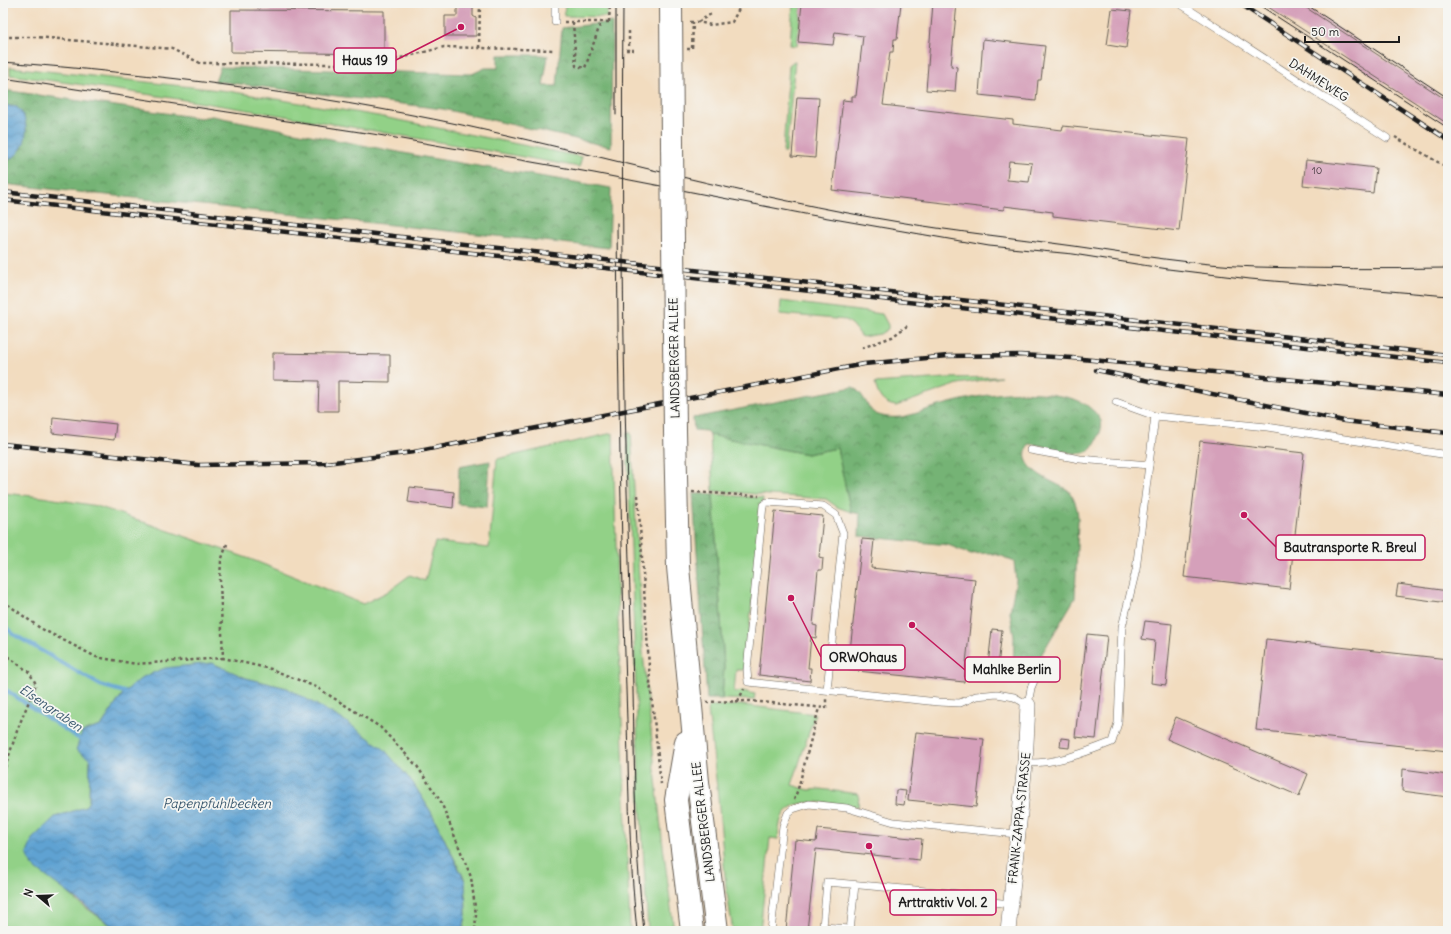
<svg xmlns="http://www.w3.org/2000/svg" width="1451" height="934" font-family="Delius,sans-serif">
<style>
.green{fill:#92d187;stroke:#577652}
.forest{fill:url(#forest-crowns);stroke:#486848}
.water{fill:url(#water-waves);stroke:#3d5f77}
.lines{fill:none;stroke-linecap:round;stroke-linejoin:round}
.stream{stroke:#5ea2d2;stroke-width:4}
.building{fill:#d5a0ba;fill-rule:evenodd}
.lane-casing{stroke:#675f55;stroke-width:8}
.street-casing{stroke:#675f55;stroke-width:16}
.primary-casing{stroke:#675f55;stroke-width:24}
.path{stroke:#675f55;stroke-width:2.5;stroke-dasharray:3 3;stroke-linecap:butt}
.lane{stroke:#fff;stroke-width:7}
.street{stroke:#fff;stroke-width:15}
.primary{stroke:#fff;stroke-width:22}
.tram{stroke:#1c1c1c;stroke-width:1}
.rail-casing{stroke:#1c1c1c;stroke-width:4.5}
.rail{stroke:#f6f6f2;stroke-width:3;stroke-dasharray:9;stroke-linecap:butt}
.primary-bridge-casing{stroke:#675f55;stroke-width:24;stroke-linecap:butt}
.primary-bridge{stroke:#fff;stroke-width:22}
.labels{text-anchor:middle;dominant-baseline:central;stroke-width:3.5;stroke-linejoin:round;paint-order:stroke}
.number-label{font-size:10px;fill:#4a3d44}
.street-label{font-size:12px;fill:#1c1c1c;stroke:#f6f6f2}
.water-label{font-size:13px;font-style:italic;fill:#3a586e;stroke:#f6f6f2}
.leader{fill:none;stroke:#c2185b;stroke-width:1.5}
.callout-dot{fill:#c2185b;stroke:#f6f6f2;stroke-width:1.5}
.callout{fill:#f6f6f2;stroke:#c2185b;stroke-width:1.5}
.callout-label{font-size:13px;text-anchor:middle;font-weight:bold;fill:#1c1c1c}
</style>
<defs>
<pattern id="forest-crowns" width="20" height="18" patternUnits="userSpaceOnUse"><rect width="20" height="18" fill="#75b374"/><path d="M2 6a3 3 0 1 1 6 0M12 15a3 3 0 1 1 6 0" fill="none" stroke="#5f915e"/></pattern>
<pattern id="water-waves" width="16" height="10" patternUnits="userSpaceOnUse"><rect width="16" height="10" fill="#5ea2d2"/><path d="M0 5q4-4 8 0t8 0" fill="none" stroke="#4d83aa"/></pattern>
</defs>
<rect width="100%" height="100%" fill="#f6f6f2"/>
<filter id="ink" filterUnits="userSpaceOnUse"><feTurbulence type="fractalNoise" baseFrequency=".025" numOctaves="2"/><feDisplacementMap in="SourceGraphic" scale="8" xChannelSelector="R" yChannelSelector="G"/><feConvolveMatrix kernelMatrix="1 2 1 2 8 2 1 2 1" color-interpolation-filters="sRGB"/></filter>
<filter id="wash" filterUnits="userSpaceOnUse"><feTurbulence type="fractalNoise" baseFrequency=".012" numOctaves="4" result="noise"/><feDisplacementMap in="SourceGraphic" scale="16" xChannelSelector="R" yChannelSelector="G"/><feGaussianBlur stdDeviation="0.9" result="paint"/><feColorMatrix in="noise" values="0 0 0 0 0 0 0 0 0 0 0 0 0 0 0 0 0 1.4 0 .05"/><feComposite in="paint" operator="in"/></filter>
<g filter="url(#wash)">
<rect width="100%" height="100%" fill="#f2dcbf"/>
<g class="green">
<polygon points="565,3 607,3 607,17 564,16"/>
<polygon points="793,3 802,3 797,46 790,45"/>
<polygon points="794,61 795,61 786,152 783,152 789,65"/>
<path d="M10,67L228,91L378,116L582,157L579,167C390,133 201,100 10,75Z"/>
<polygon points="781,301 882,314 888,325 888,329 880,334 862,337 853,325 846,320 780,314"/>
<path d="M1001,377L958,384L896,406C882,404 878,396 875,383L946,378Z"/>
<polygon points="613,433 618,619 630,931 463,931 466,915 465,880 431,812 413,783 384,750 345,721 287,688 246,678 212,663 124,692 101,726 82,732 90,759 89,801 86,807 55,817 59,884 79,903 119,931 3,931 3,493 42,497 97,506 250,559 363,604 387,592 410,575 425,581 435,542 489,548 497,459"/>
<polygon points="627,433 631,433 643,653 662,838 674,931 648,931 639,781"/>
<polygon points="710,435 807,454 837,448 851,512 837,507 826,499 713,491"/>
<polygon points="713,494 763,498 746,660 744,670 736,670 734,692 743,691 755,694 754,700 722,699 724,667"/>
<path d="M742,705L815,714L792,785L809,790L820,789L859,794L858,807C836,805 793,793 782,817C779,824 779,832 778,839L770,838L760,931H733L726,887L718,797L708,709L710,706Z"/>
</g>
<g class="forest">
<polygon points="612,22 611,147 443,109 215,81 220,67 472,74 485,68 498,68 498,55 542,55 548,56 543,86 557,86 562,28"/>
<polygon points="3,90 200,118 212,116 424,157 611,188 609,248 3,184 3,161 10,160 17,107 3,105"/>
<path d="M853,387C865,394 868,411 876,414C896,422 914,414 932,408C973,396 1013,388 1055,395C1064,397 1074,398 1081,402C1089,406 1097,413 1101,421C1104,430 1093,452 1083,453C1070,456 1045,444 1029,444C1014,468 1052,481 1068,490C1075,499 1078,509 1078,520L1075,598L1031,672L1023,681L1013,680L1014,637L1010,612L1016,580L1014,562L1002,556L990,553L971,554L948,545L859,536L860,514L851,512L837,448L807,454L710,435L706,431L694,430L693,418Z"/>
<polygon points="490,461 487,507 458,504 459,467"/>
<polygon points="693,494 713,494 724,667 722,699 707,699"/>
</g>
<g class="water">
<path d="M3,105L17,107C19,110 23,113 24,117C30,135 23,158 3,161Z"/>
<polygon points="212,663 246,678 287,688 345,721 384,749 413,783 431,812 465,881 466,915 463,931 119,931 32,866 27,854 32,839 55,817 85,807 89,801 90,759 76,750 82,732 101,726 124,692 143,677 165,668"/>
</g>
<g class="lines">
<g class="stream">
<polyline points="3,624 13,634 100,685 124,692"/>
<polyline points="3,688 84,742"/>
</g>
</g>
<g id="blocks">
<g class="building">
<polygon points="457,3 473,3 473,16 476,18 476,36 445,36 445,16 457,16"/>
<path d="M802,3H901L897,39H894L893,52H890L883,105L1013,120V124L1062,130L1063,126L1189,139L1179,231L1053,216V212L1004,206V210L832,190L843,100L852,101V96H856L863,36L835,32L833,45L798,42ZM1009,161L1032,163L1029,182L1007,180Z"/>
<polygon points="933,3 957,3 951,66 957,67 955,92 926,90"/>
<polygon points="1262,3 1299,3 1448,101 1448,124"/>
<polygon points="1112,9 1131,11 1126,48 1107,45"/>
<polygon points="231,10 384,11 384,54 231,52"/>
<polygon points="983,39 1045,46 1041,80 1038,80 1036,101 979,95"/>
<polygon points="797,97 819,98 815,158 792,156"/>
<polygon points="1306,160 1376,168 1373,193 1303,185"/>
<polygon points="273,353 390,355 390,382 338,381 338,411 318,411 319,381 273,380"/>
<polygon points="53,417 116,424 114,440 52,433"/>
<polygon points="1200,441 1304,453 1289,589 1184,577"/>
<polygon points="410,487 454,492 453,508 408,502"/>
<polygon points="775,511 823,516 819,557 823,558 822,570 818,570 813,625 817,626 816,638 811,637 808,668 811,668 810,681 759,675"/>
<polygon points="862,539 874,540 871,568 975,579 964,682 848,670"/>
<polygon points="1398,584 1448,591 1448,603 1396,596"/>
<polygon points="1145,621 1172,624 1166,685 1151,683 1155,641 1142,639"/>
<polygon points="992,629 1002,630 997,676 987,675"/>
<polygon points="1087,634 1107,636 1096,739 1075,737"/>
<polygon points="1266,639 1448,659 1448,751 1256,730"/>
<polygon points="1176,717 1308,774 1299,796 1167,739"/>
<polygon points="916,732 984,739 976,807 908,800"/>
<polygon points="1061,738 1070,739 1069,748 1060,747"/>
<polygon points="1403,769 1448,775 1448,797 1402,791"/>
<polygon points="896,790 906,791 904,805 895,804"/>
<polygon points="818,829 922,839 920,860 816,849 807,931 786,931 795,840 816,842"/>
</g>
</g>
</g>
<g filter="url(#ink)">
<use href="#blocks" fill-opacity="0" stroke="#675f55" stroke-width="1"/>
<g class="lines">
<g class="lane-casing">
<g id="lane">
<polyline points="1179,3 1387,138"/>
<polyline points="555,22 555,3"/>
<polyline points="1116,402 1155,416 1267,427 1448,455"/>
<polyline points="1030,450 1080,459 1149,465"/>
<polyline points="827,690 843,533 836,515 823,506 767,502 763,505 747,670 748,682 938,702 960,703 976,696 997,694 1014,697 1028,705 1031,688 1042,662"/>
<path d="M1025,763C1056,764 1084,753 1112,742L1118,723L1122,627L1136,570L1155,416"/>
<polyline points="850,929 823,927 827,882 970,895 984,901 1010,904"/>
<polyline points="771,931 783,826 788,813 793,809 809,804 847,808 894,822 1017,834"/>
<polyline points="850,931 855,885"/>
</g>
</g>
<g class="street-casing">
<polyline id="street" points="1008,931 1025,763 1028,705"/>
</g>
<g class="primary-casing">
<g id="primary">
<polyline points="671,3 672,144"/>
<polyline points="675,431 678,567 698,782 717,931"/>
<polyline points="686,742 676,800 692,931"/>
</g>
</g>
<g class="path">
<polyline points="564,22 612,22"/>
<polyline points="573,22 576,66 585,68 601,22"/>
<polyline points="609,22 610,3"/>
<polyline points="690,22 698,22 711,25 732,22 742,3"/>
<polyline points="698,22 711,14"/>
<polyline points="629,31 629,50"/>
<polyline points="3,37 36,37 172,49 200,63 334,64 389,61 444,47 554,50"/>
<polyline points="479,48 480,3"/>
<polyline points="687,49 692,49 693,22"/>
<polyline points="626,50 634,50"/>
<polyline points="1395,137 1448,168"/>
<polyline points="862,348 892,337 907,326"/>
<polyline points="692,492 759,496"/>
<polyline points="638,495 650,682 661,784"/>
<polyline points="227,544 221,561 220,580 223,658 271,669 316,687 380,727 417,766 441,802 471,877 476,915 475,931"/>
<polyline points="3,601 40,628 96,657 136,664 223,658"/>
<polyline points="3,653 29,672 36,684 18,728 3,774"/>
<polyline points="738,701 744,689"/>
<polyline points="706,702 750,701 826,708 826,699"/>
<polyline points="794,800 798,789 819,708"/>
</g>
<use href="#lane" class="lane"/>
<use href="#street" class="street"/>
<use href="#primary" class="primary"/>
<g class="tram">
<path d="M623,3C621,219 624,435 632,651C635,744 633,839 644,931"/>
<polyline points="1256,3 1448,128"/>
<polyline points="1304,3 1448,98"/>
<path d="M3,62C157,74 311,93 462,125C608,157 752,198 899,222C957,232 1016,238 1074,246C1135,255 1196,265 1257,267C1321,269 1384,269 1448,268"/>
<polyline points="3,78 373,134 594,173 805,214 989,246 1073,254 1168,269 1250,279 1448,296"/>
<polyline points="616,115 616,3"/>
<path d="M617,223C618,379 621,534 626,689C629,770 628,851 637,931"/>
</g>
<g class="rail-casing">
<g id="rail">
<polyline points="1239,3 1448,140"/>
<polyline points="3,192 1448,355"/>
<polyline points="3,200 1448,363"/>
<polyline points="1096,370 1344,421 1448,433"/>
<polyline points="3,444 198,465 326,463 414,452 864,364 948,356 1020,355 1072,358 1448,395"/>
</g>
</g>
<use href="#rail" class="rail"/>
<g class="primary-bridge-casing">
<polyline id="primary-bridge" points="672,144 675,431"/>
</g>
<use href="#primary-bridge" class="primary-bridge"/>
</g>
</g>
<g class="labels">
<g class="number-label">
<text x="1317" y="170">10</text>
</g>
<g class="street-label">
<text transform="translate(1319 80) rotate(33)">DAHMEWEG</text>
<text transform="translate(674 358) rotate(-91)">LANDSBERGER ALLEE</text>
<text transform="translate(1019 818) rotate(-84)">FRANK-ZAPPA-STRASSE</text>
<text transform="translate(703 822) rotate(-97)">LANDSBERGER ALLEE</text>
</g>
<g class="water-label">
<text transform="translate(51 708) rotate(34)">Elsengraben</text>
<text x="217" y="803">Papenpfuhlbecken</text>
</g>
</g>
<path class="leader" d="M461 27L396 60M1244 515L1276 547M791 598L821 657M912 625L965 670M869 846L890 903"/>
<g class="callout-dot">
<circle cx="461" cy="27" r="4"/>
<circle cx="1244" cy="515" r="4"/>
<circle cx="791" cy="598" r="4"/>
<circle cx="912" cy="625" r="4"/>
<circle cx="869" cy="846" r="4"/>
</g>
<g class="callout">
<rect x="334" y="48" width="62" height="25" rx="4"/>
<rect x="1276" y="535" width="149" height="25" rx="4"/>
<rect x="821" y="645" width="84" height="25" rx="4"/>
<rect x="965" y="657" width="95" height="25" rx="4"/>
<rect x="890" y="890" width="106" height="25" rx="4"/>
</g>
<g class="callout-label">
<text x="365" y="65">Haus 19</text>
<text x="1350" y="552">Bautransporte R. Breul</text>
<text x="863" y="662">ORWOhaus</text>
<text x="1012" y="674">Mahlke Berlin</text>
<text x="943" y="907">Arttraktiv Vol. 2</text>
</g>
<rect width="1451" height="934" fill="none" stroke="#f6f6f2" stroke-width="16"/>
<g transform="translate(38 896) rotate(289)" stroke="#f6f6f2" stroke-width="3" paint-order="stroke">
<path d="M0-3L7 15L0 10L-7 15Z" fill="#1c1c1c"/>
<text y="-6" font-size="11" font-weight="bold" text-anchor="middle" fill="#1c1c1c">N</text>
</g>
<path d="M1305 36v6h94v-6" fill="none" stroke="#1c1c1c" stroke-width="2"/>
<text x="1311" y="36" font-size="12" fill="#1c1c1c" stroke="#f6f6f2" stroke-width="3" paint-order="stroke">50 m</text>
</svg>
